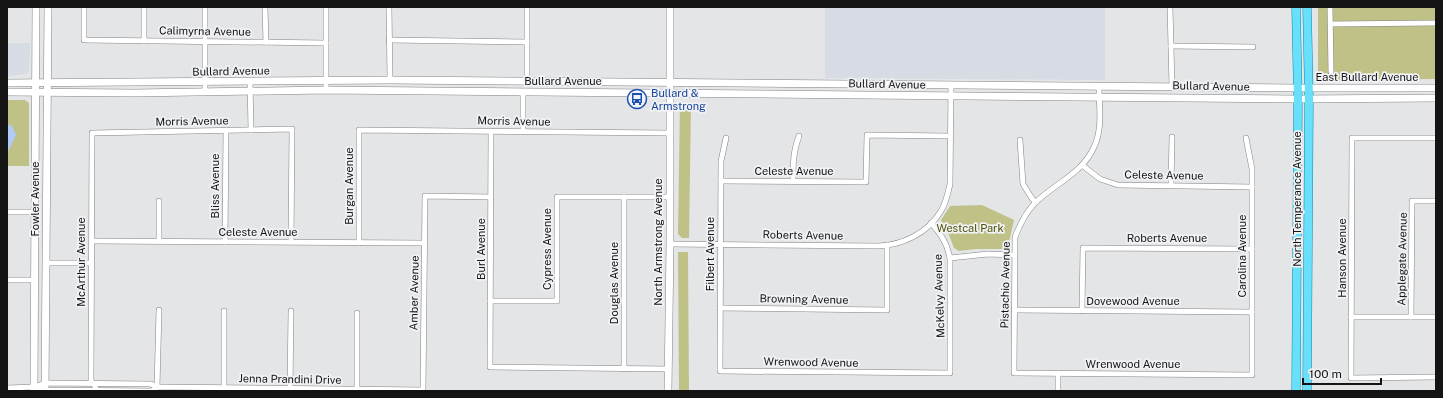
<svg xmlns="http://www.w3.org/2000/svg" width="1443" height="398" font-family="'Public Sans',sans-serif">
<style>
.built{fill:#d6dbe4}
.green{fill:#bfc187}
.water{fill:#b0cbf8}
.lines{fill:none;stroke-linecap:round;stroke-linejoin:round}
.street-casing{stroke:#818285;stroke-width:6}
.secondary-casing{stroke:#818285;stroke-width:8}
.primary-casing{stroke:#098ba9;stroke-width:9}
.street{stroke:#fff;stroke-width:5}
.secondary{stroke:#fff;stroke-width:7}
.primary{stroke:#68e0fb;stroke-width:8}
.labels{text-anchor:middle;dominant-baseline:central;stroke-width:3.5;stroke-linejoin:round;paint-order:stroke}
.street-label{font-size:11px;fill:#141415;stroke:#f1f2f5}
.transit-label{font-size:11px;fill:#164399;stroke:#f1f2f5;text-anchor:start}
.park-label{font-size:11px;fill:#4f4f05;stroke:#f1f2f5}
</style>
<rect width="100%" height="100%" fill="#e4e5e7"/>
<g class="built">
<polygon points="825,7 1105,7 1105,80 825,78"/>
<polygon points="7,43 30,43 29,71 27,74 7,76"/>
</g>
<g class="green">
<polygon points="1318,7 1436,7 1436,79 1321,80 1318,77"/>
<polygon points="7,100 25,100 29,103 29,166 7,166"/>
<polygon points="680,103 691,103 689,238 682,238 678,234"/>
<polygon points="982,205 1014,220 1008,246 1005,249 976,249 959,251 954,248 949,235 942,224 941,220 950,206"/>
<polygon points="678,252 688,252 689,391 679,391"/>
</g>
<polygon class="water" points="7,124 12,126 16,135 8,152 7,152"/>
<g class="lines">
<g class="street-casing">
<g id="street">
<polyline points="84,7 84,40 326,43"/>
<polyline points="144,7 144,41"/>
<polyline points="205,7 205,91"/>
<polyline points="265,7 266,42"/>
<polyline points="326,7 326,90"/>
<polyline points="389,7 390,80"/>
<polyline points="527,7 527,82"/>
<polyline points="1170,7 1172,87"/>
<polyline points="1330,7 1331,72"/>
<polyline points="1331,24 1436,23"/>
<polyline points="389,40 527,42"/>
<polyline points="1171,46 1253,47"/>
<polyline points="250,81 251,130"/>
<path d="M1099,87C1099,106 1103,129 1094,147C1083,173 1054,184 1035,203C1025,213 1020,224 1015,237L1014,373L1252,375V169L1246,138"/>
<polyline points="523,92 523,131"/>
<polyline points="491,131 490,367 668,369"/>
<path d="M726,138L721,161L720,371L950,373V258C947,243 941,234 931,223"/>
<polyline points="1436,138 1352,138 1351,378 1436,377"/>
<polyline points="1020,140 1023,184 1031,197 1035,202"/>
<polyline points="1082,165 1100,179 1118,185 1252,187"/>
<polyline points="721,181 866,182 867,135 950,136"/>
<path d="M793,181C793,165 793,151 799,136"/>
<polyline points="1171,185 1172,137"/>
<polyline points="624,197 624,369"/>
<polyline points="7,212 35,212"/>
<polyline points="92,241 424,243"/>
<polyline points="159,241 159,201"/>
<polyline points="225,242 226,130"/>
<polyline points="359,243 359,130 669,133"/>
<path d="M670,244L878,246C903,245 928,233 941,211C946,203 948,193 950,184L951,86"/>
<polyline points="950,258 988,254 1014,255"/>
<polyline points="46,263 91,263"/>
<polyline points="7,280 35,280"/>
<polyline points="490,301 557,301 557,197 670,197"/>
<polyline points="720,308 887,310 887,245"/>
<polyline points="1014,310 1252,312"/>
<polyline points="1082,311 1083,248 1252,249"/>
<polyline points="1351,317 1436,317"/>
<polyline points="1411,317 1412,201 1436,201"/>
<polyline points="34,387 45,383 151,384 157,387"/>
<polyline points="157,387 159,310"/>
<polyline points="7,388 34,387 45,390 152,391 157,387 423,390 425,196 491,197"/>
<polyline points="224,388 224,311"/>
<polyline points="290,389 291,311"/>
<polyline points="97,390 91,380 92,133 292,129 291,242"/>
<polyline points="357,390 357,313"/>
<polyline points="1058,391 1058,373"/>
</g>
</g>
<g class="secondary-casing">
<g id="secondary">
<polyline points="7,83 390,80 1297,88 1436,88"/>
<polyline points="7,92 135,93 326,90 1298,99 1436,98"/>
<polyline points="34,391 36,7"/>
<polyline points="45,391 48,7"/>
<polyline points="668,391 670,244 670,7"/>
</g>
</g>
<g class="primary-casing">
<g id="primary">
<polyline points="1296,7 1298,99 1296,391"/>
<polyline points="1307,391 1309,98 1307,7"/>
</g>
</g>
<use href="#street" class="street"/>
<use href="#secondary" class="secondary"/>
<use href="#primary" class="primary"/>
</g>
<defs>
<g id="bus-ring" transform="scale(1)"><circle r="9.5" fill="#f1f2f5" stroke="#1a4fb4" stroke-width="1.5"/><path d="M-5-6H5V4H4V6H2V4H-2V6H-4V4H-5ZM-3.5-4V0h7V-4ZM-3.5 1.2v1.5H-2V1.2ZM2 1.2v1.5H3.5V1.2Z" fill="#1a4fb4"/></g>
</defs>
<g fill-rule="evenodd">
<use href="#bus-ring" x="637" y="99"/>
</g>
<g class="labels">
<g class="street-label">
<text transform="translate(205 31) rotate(1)">Calimyrna Avenue</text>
<text transform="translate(231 71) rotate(-1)">Bullard Avenue</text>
<text x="1367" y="77">East Bullard Avenue</text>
<text x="563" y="81">Bullard Avenue</text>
<text transform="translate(887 84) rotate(1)">Bullard Avenue</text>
<text transform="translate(1211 86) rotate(1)">Bullard Avenue</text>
<text transform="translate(192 121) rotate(-1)">Morris Avenue</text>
<text transform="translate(514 121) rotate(1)">Morris Avenue</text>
<text x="794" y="171">Celeste Avenue</text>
<text transform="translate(1164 175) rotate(1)">Celeste Avenue</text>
<text transform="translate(215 186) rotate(-90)">Bliss Avenue</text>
<text transform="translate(349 186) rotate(-90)">Burgan Avenue</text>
<text transform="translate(35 199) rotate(-90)">Fowler Avenue</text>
<text transform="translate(1297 199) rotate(-90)">North Temperance Avenue</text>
<text x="258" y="232">Celeste Avenue</text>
<text transform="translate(803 235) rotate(1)">Roberts Avenue</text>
<text x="1167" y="238">Roberts Avenue</text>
<text transform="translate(658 242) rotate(-90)">North Armstrong Avenue</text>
<text transform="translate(481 249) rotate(-90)">Burl Avenue</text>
<text transform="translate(547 249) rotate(-90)">Cypress Avenue</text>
<text transform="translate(710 254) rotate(-90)">Filbert Avenue</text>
<text transform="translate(1242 256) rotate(-90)">Carolina Avenue</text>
<text transform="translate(1342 258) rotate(-90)">Hanson Avenue</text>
<text transform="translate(1402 259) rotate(-89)">Applegate Avenue</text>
<text transform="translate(81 262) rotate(-90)">McArthur Avenue</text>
<text transform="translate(614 283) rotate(-90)">Douglas Avenue</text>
<text transform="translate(1005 285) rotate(-89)">Pistachio Avenue</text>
<text transform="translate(414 293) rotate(-89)">Amber Avenue</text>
<text transform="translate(939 296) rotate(-92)">McKelvy Avenue</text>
<text transform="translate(804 299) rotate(1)">Browning Avenue</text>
<text x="1133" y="301">Dovewood Avenue</text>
<text transform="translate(811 362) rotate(1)">Wrenwood Avenue</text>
<text x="1133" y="364">Wrenwood Avenue</text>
<text transform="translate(290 379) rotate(1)">Jenna Prandini Drive</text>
</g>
<g class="transit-label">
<text x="651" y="93">Bullard &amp;<tspan x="651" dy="13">Armstrong</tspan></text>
</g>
<g class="park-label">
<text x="970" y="228">Westcal Park</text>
</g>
</g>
<rect width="1443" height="398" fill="none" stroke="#141415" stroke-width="16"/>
<path d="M1303 378v6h78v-6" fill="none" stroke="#141415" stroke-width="2"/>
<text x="1309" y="378" font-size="12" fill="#141415" stroke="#f1f2f5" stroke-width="3" paint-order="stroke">100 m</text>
</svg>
